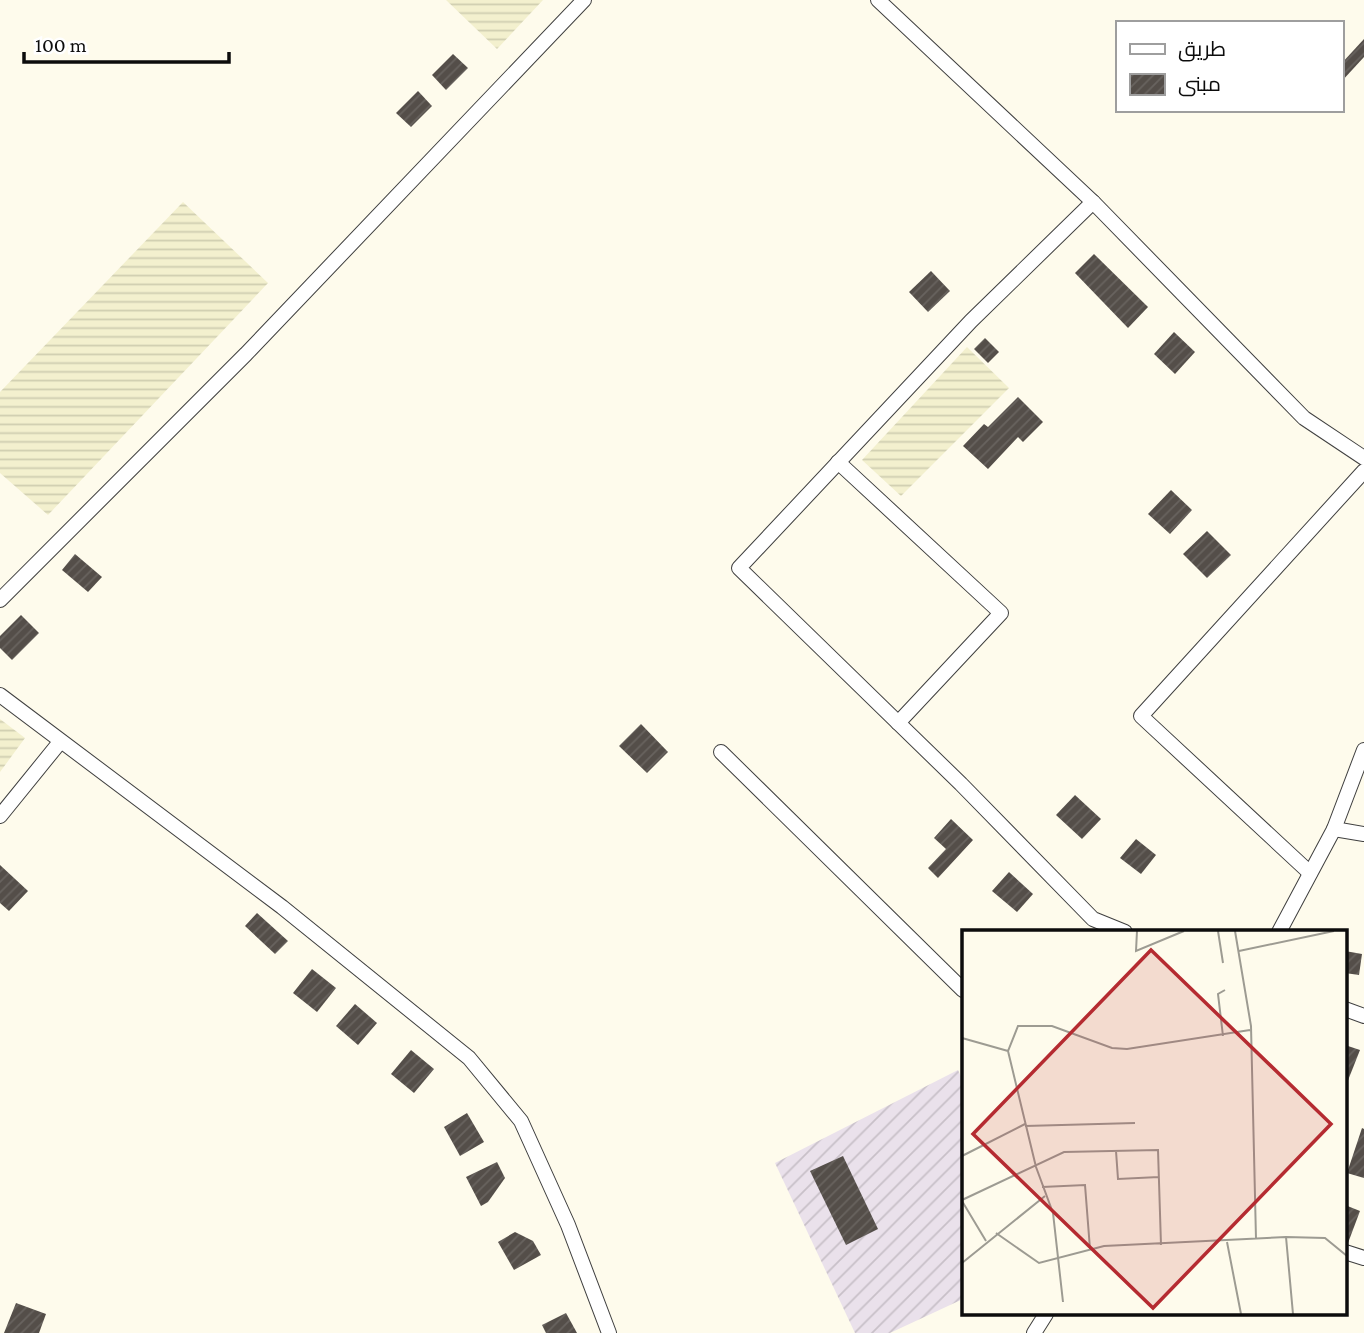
<svg xmlns="http://www.w3.org/2000/svg" width="1364" height="1333" font-family="'Crimson Pro',Cairo,serif">
<style>
.industrial{fill:url(#industrial-furrows)}
.farmland{fill:url(#farmland-rules)}
.building{fill:url(#building-hatch)}
.lines{fill:none;stroke-linecap:round;stroke-linejoin:round}
.minor-casing{stroke:#3f3f3f;stroke-width:16}
.minor{stroke:#fff;stroke-width:14}
.inset-road{fill:none;stroke:#9d9b92;stroke-width:2}
.view{fill:#b52b31;fill-opacity:0.15;stroke:#b52b31;stroke-width:3.5}
.inset-edge{fill:none;stroke:#0c0c0c;stroke-width:3.5}
</style>
<defs>
<pattern id="industrial-furrows" width="10" height="10" patternUnits="userSpaceOnUse" patternTransform="scale(1.75)"><rect width="10" height="10" fill="#eae1eb"/><path d="M-1 1l2-2M0 10L10 0M9 11l2-2" fill="none" stroke="#c8c0c8"/></pattern>
<pattern id="farmland-rules" width="6" height="5" patternUnits="userSpaceOnUse" patternTransform="scale(1.75)"><rect width="6" height="5" fill="#f3f0ce"/><path d="M0 2.5h6" fill="none" stroke="#cfcdb0"/></pattern>
<pattern id="building-hatch" width="6" height="6" patternUnits="userSpaceOnUse" patternTransform="scale(1.75)"><rect width="6" height="6" fill="#544e49"/><path d="M-1 1l2-2M0 6l6-6M5 7l2-2" fill="none" stroke="#68635f"/></pattern>
</defs>
<rect width="100%" height="100%" fill="#fefbec"/>
<polygon class="industrial" points="958,1070 963,1081 963,1299 890,1333 855,1333 775,1163"/>
<g class="farmland">
<polygon points="446,0 543,0 497,49"/>
<polygon points="183,202 268,283 48,515 0,473 0,392"/>
<polygon points="967,347 1009,388 901,496 862,460"/>
<polygon points="0,719 25,738 0,772"/>
</g>
<g class="building">
<polygon points="1364,39 1364,57 1341,82 1341,64"/>
<polygon points="453,54 468,68 446,90 432,75"/>
<polygon points="418,91 432,106 411,127 396,113"/>
<polygon points="1094,254 1148,307 1128,328 1075,273"/>
<polygon points="931,271 950,291 928,312 909,292"/>
<polygon points="1174,332 1195,352 1175,374 1154,354"/>
<polygon points="985,338 999,352 988,363 974,349"/>
<polygon points="1018,397 1043,422 1023,442 1018,437 988,469 963,446 984,424 988,427"/>
<polygon points="1171,490 1192,510 1170,534 1148,514"/>
<polygon points="1207,531 1231,555 1207,578 1183,554"/>
<polygon points="75,554 102,577 88,592 62,570"/>
<polygon points="21,615 39,633 12,660 0,648 0,636"/>
<polygon points="641,724 668,752 647,773 619,746"/>
<polygon points="1075,795 1101,819 1082,839 1056,815"/>
<polygon points="951,819 973,840 938,878 928,868 946,849 934,838"/>
<polygon points="1136,839 1156,855 1141,874 1120,858"/>
<polygon points="0,865 28,891 9,911 0,903"/>
<polygon points="1009,872 1033,894 1017,912 992,891"/>
<polygon points="257,913 288,941 275,954 245,926"/>
<polygon points="1345,951 1362,954 1359,975 1345,973"/>
<polygon points="312,969 336,988 317,1012 293,993"/>
<polygon points="355,1004 377,1023 358,1045 336,1026"/>
<polygon points="1348,1046 1360,1050 1345,1088 1345,1054"/>
<polygon points="411,1050 434,1069 414,1093 391,1074"/>
<polygon points="467,1113 484,1142 460,1156 444,1127"/>
<polygon points="1362,1128 1364,1129 1364,1178 1347,1173"/>
<polygon points="843,1156 878,1229 846,1245 810,1171"/>
<polygon points="497,1162 505,1178 488,1202 481,1206 466,1177"/>
<polygon points="1345,1205 1360,1211 1348,1243 1345,1243"/>
<polygon points="515,1232 533,1241 541,1255 514,1270 498,1242"/>
<polygon points="16,1303 46,1314 39,1333 4,1333"/>
<polygon points="566,1313 577,1333 546,1333 542,1325"/>
</g>
<g class="lines">
<g class="minor-casing">
<g id="minor">
<polyline points="878,0 1093,202 1304,418 1364,458"/>
<polyline points="1093,202 971,321 739,568 961,784 1093,919 1125,932"/>
<polyline points="838,462 1001,613 898,723"/>
<polyline points="0,600 246,354 584,0"/>
<polyline points="0,695 282,907 469,1058 521,1121 568,1225 609,1333"/>
<polyline points="721,752 963,990"/>
<polyline points="0,816 60,742"/>
<polyline points="1334,829 1364,834"/>
<polyline points="1310,873 1141,716 1364,471"/>
<polyline points="1279,932 1334,829 1364,750"/>
<polyline points="1345,1009 1364,1016"/>
<polyline points="1345,1252 1364,1258"/>
<polyline points="1034,1333 1046,1314"/>
</g>
</g>
<use href="#minor" class="minor"/>
</g>
<g transform="translate(962 930)">
<rect width="385" height="385" fill="#fefbec"/>
<path class="inset-road" d="M175,1L174,21L222,1M256,1L261,33M273,1L289,96L294,309M277,21L372,1M261,106L256,64L263,60M0,108L46,121L56,96H90L150,118L165,119L288,100M46,121L74,237L91,283L101,372M63,196L173,193M154,221L156,249L197,247M0,226L63,194M80,257L123,255L128,319M0,270L102,222L196,220L199,315M0,271L24,311M34,303L77,333L142,316L324,307L363,308L385,326M324,307L331,384M265,312L279,384M0,333L83,266"/>
<path class="view" d="M189,20L369,194L191,378L11,204Z"/>
<rect width="385" height="385" class="inset-edge"/>
</g>
<rect x="1116" y="21" width="228" height="91" fill="#ffffff" stroke="#9e9e9e" stroke-width="2"/>
<rect x="1130" y="44" width="35" height="10" fill="#ffffff" stroke="#9e9e9e" stroke-width="2"/>
<text x="1178" y="56" font-size="21" fill="#0c0c0c">طريق</text>
<rect x="1130" y="74" width="35" height="21" fill="url(#building-hatch)" stroke="#9e9e9e" stroke-width="2"/>
<text x="1178" y="91" font-size="21" fill="#0c0c0c">مبنى</text>
<path d="M24 52v10h205v-10" fill="none" stroke="#0c0c0c" stroke-width="3.5"/>
<text x="35" y="52" font-size="21" fill="#0c0c0c" stroke="#ffffff" stroke-width="5" paint-order="stroke">100 m</text>
</svg>
